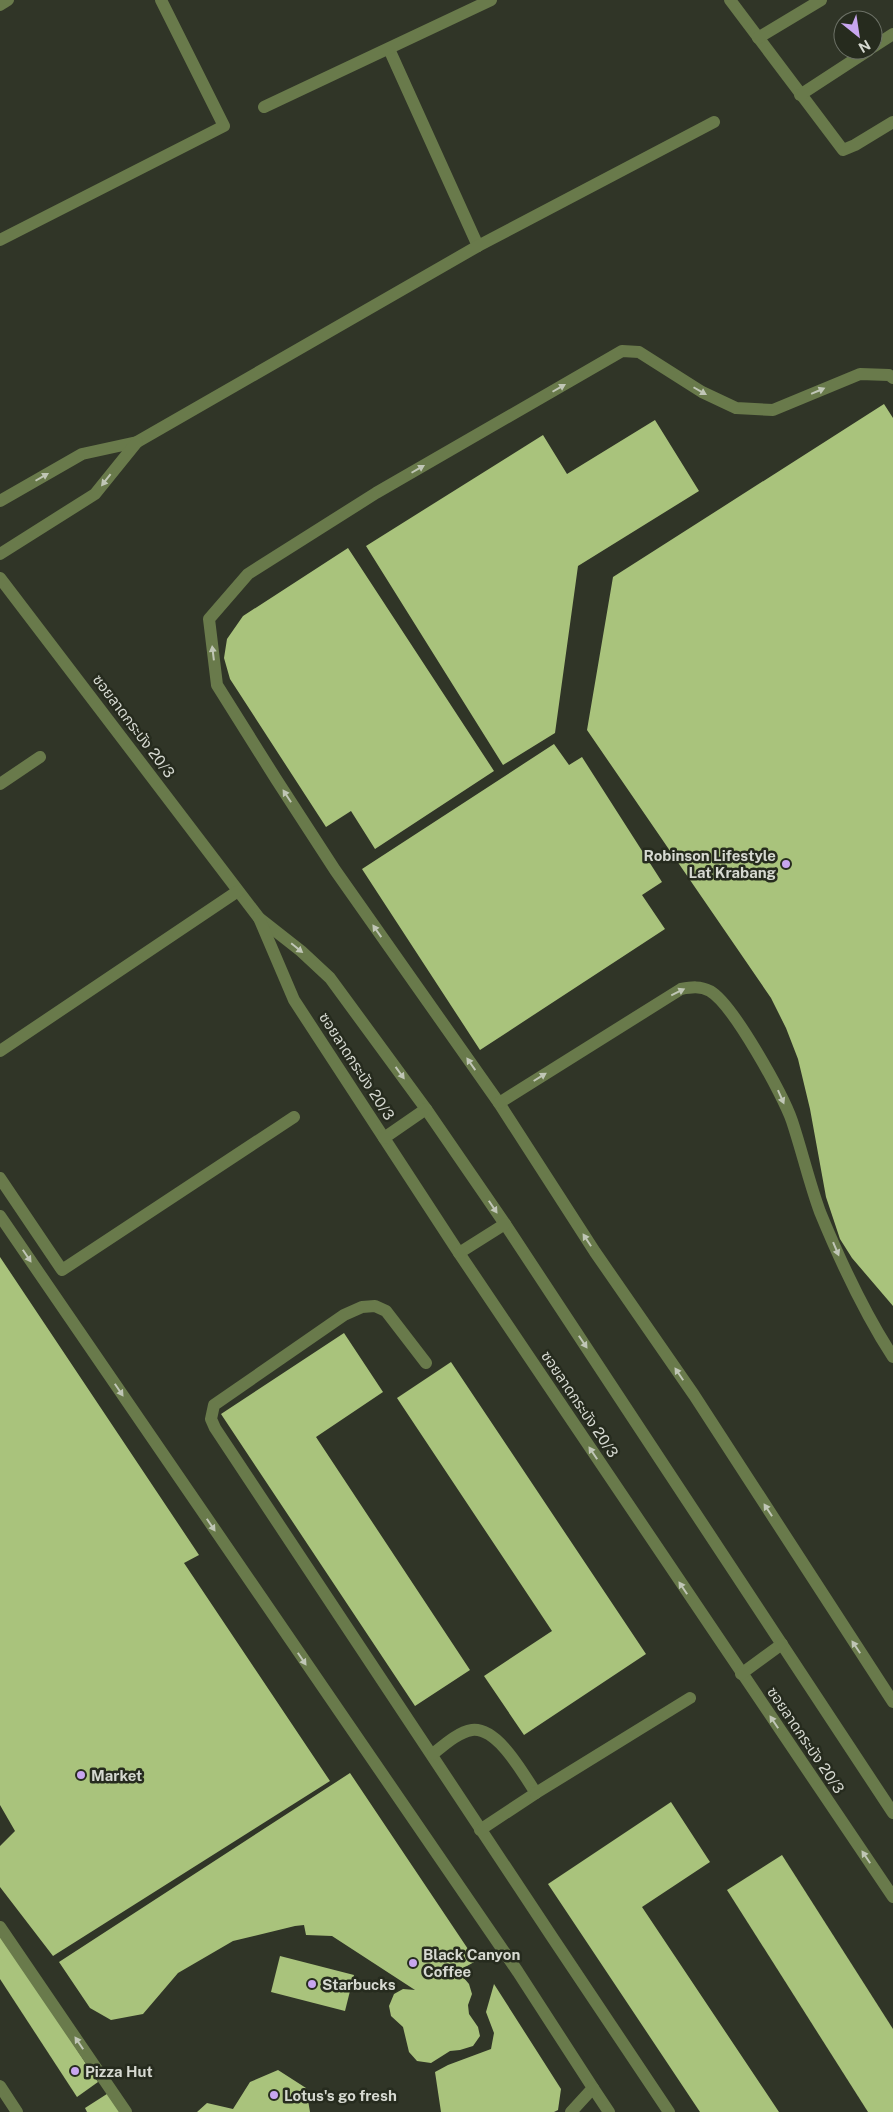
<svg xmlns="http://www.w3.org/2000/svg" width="893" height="2112" font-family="'Public Sans','Noto Sans Thai',sans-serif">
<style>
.building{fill:#a9c37c}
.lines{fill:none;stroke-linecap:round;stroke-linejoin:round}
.minor{stroke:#697a4b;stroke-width:12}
.oneway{fill:#c0c6b6}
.poi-dot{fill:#c8a6ef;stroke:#262b1e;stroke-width:2}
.labels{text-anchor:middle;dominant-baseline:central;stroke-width:5;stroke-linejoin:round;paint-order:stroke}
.street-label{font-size:15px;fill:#d6d9d1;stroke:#262b1e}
.poi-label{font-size:15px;font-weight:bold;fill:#d6d9d1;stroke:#262b1e;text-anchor:start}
</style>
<rect width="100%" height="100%" fill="#303527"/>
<g class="building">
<polygon points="884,404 893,418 893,1306 852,1258 840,1239 826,1197 810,1109 798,1059 786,1028 771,998 587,730 613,577"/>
<polygon points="655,420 699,491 578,566 555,733 503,765 366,546 543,435 567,474"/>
<polygon points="348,548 494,771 375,849 351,811 326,827 230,679 224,658 227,639 243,616"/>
<polygon points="554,744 569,765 582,757 662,882 642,895 665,929 480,1050 362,869"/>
<polygon points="0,1257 199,1555 184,1563 330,1781 53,1956 0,1887 0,1846 15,1831 0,1805"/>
<polygon points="344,1333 383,1392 316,1437 470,1670 415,1706 221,1414"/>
<polygon points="451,1362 646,1654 524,1735 484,1676 552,1631 397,1398"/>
<polygon points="350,1773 476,1961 458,1971 469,1984 472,1994 468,2005 469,2014 478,2027 480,2036 473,2046 460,2050 450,2051 431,2063 417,2061 409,2052 403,2027 391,2016 389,2006 394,1994 403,1989 415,1990 332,1936 306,1935 304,1925 295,1926 233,1941 178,1973 143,2014 111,2020 90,2008 59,1962"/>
<polygon points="671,1802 710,1862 642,1907 779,2112 700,2112 548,1884"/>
<polygon points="782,1855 893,2029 893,2112 868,2112 727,1890"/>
<polygon points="0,1932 98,2082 77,2097 0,1979"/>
<polygon points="280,1956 354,1975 345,2011 271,1992"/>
<polygon points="494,1984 561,2089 558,2110 554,2112 441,2112 435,2072 448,2065 491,2049 494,2033 486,2012"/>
<polygon points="278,2070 306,2088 310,2112 197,2112 207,2103 233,2109 250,2082"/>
<polygon points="110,2092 123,2112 87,2112 85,2108"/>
</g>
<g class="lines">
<g class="minor">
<polyline points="730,0 843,150 855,145 893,122"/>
<polyline points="0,5 8,0"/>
<polyline points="758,38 821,0"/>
<polyline points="873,47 893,34"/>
<polyline points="389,49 478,246"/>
<polyline points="800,95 869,50"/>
<polyline points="264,107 491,0"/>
<polyline points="0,240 224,126 161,0"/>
<polyline points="893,378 889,375 860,374 773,410 736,408 702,392 639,352 622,351 376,493 248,574 209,619 217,685 276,779 335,870 499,1103 595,1252 694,1395 893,1702"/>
<polyline points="0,501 82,454 137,442 478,246 714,122"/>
<polyline points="0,554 95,494 137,442"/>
<polyline points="0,578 259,918 301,951 330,978 426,1109 505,1224 893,1813"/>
<polyline points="0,784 40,757"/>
<polyline points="259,918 294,1000 459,1253 893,1897"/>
<polyline points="0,1051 238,891"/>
<path d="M499,1103L681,989C692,987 700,986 710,991C733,1004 783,1095 792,1121C802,1151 809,1182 820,1212C841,1263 863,1311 893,1357"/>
<polyline points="384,1138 426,1109"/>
<polyline points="0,1178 62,1270 294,1117"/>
<polyline points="0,1216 518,1972 593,2088 571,2112"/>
<polyline points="459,1253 505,1224"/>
<path d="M426,1363L386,1311L375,1306L362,1307L344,1315L214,1405L211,1419L215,1428C367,1655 516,1885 669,2112"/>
<polyline points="741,1674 782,1644"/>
<path d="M433,1754C443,1746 458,1732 472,1730C498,1727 523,1774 536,1793L480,1830"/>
<polyline points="536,1793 690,1698"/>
<polyline points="0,1927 126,2112"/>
<polyline points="0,2086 17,2112"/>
<polyline points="593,2088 609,2112"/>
</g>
</g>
<defs><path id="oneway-solid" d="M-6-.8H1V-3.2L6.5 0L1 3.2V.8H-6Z" transform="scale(1.25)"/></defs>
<g class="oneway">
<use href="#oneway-solid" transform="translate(559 388) rotate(-30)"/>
<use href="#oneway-solid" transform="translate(700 391) rotate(30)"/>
<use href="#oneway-solid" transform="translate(818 391) rotate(-23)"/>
<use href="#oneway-solid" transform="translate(418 469) rotate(-30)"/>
<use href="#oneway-solid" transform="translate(42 477) rotate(-30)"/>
<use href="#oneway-solid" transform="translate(106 480) rotate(128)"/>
<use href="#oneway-solid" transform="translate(213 653) rotate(-97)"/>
<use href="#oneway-solid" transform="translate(287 796) rotate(-123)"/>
<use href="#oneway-solid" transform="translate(377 931) rotate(-125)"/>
<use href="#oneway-solid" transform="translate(297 948) rotate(39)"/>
<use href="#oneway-solid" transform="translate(678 992) rotate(-26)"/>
<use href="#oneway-solid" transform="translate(471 1064) rotate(-125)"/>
<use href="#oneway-solid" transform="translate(400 1073) rotate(54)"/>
<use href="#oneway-solid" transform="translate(540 1077) rotate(-32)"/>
<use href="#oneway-solid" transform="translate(781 1097) rotate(66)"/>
<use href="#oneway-solid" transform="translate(493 1207) rotate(56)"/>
<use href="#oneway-solid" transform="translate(587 1240) rotate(-123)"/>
<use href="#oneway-solid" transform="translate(836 1249) rotate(67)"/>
<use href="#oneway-solid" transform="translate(27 1256) rotate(56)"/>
<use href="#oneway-solid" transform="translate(583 1342) rotate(56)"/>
<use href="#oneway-solid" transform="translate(679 1374) rotate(-124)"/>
<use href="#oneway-solid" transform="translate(119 1390) rotate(56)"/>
<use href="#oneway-solid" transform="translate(593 1453) rotate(-124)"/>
<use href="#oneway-solid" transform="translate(768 1510) rotate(-123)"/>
<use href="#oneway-solid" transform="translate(211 1525) rotate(56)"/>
<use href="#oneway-solid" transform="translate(683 1588) rotate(-124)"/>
<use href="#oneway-solid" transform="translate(856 1647) rotate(-124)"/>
<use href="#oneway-solid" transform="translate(302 1659) rotate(56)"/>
<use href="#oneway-solid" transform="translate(774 1722) rotate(-124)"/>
<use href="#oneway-solid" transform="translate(866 1857) rotate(-124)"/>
<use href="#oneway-solid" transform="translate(79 2043) rotate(-124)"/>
</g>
<g class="poi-dot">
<circle cx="786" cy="864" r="5"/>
<circle cx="81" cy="1775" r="5"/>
<circle cx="413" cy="1963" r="5"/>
<circle cx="312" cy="1984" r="5"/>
<circle cx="75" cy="2071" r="5"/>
<circle cx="274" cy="2095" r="5"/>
</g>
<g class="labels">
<g class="street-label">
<text transform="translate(134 726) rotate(53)">ซอยลาดกระบัง 20/3</text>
<text transform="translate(357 1066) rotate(57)">ซอยลาดกระบัง 20/3</text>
<text transform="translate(580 1404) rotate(56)">ซอยลาดกระบัง 20/3</text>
<text transform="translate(806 1740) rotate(56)">ซอยลาดกระบัง 20/3</text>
</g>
<g class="poi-label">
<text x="776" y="855" text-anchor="end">Robinson Lifestyle<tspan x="776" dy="17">Lat Krabang</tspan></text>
<text x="91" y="1775">Market</text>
<text x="423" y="1954">Black Canyon<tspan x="423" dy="17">Coffee</tspan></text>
<text x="322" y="1984">Starbucks</text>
<text x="85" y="2071">Pizza Hut</text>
<text x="284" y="2095">Lotus's go fresh</text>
</g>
</g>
<g transform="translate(858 35) rotate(150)"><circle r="24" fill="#262b1e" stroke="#6c7166"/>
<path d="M0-4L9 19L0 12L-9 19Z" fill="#c8a6ef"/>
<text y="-8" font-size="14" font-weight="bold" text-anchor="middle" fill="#d6d9d1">N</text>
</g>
</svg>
